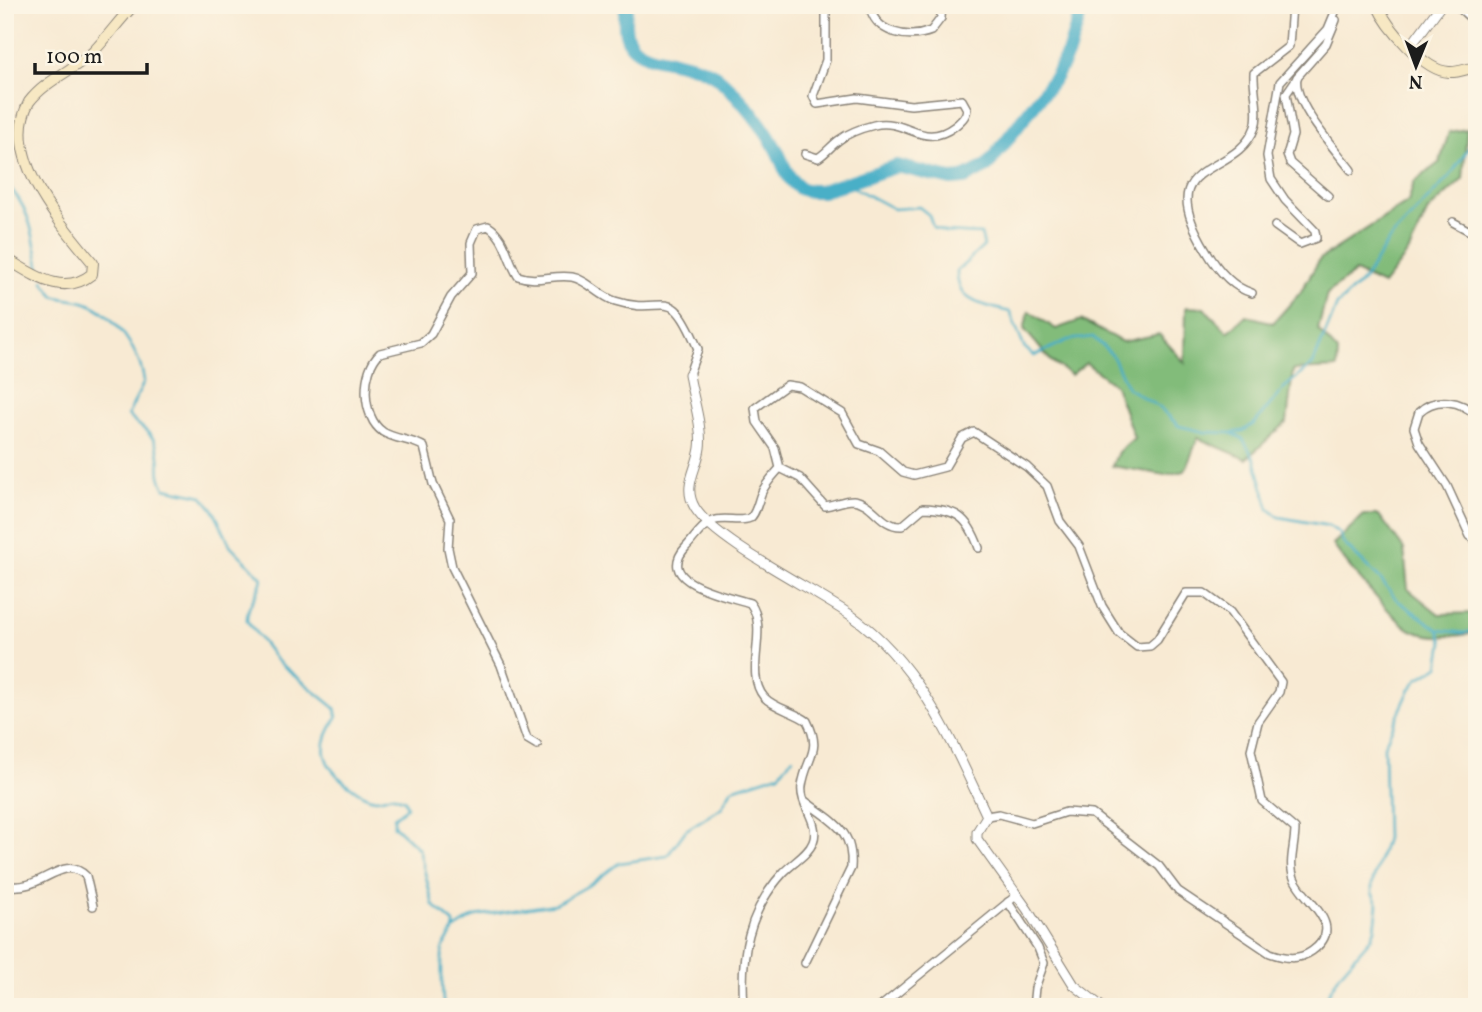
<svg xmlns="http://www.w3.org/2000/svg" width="1482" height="1012" font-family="Vollkorn,serif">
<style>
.forest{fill:#82bc7a;stroke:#4f6c4b;stroke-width:2}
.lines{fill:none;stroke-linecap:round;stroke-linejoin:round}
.stream{stroke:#48afc7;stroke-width:2.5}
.river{stroke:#48afc7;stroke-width:14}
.minor-casing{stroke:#8a8378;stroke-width:10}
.tertiary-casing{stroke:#8a8378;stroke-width:11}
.secondary-casing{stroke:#8a8378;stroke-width:12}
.minor{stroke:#fff;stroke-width:7}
.tertiary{stroke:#fff;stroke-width:9}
.secondary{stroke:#f7e8c3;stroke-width:10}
</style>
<rect width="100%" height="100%" fill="#fcf5e5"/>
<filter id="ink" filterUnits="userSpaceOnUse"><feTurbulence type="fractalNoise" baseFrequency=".0143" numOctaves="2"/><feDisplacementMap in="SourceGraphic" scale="14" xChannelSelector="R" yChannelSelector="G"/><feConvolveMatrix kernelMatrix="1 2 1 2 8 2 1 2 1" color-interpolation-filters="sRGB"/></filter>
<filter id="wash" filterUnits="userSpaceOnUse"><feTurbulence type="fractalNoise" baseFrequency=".00686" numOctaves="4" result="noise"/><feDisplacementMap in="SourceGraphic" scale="28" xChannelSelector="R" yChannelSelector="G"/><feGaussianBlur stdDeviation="1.57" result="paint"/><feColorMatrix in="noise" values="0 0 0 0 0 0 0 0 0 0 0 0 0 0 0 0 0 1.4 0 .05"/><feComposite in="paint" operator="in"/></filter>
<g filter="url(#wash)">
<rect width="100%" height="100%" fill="#f8ead3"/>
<g class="forest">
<polygon points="1467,129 1463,179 1428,211 1408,253 1383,285 1355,272 1327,294 1318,330 1338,352 1337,368 1293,370 1287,422 1246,459 1198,438 1185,471 1165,475 1112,466 1118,452 1134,438 1115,385 1086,363 1071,375 1051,361 1024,329 1029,311 1056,329 1081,320 1122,342 1159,334 1185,363 1186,307 1204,308 1228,332 1246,315 1273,323 1300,293 1320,259 1408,202 1414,182 1440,162 1449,132"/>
<path d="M1364,515H1379L1404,549L1408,589L1439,614L1477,613V632C1458,637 1430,639 1411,630C1396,622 1342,560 1333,544Z"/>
</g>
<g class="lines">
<g class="stream">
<path d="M5,183C32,207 34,242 41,275"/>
<path d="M845,183L894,209L919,207L929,215L933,227L945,232L981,234L984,246L957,271C956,303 984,305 1010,312L1024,347L1034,356L1068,340L1093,337L1112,355L1128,388L1160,408L1179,426L1205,432L1231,433L1242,438L1255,460L1269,509L1279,517L1329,526L1339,533L1344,544L1381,580L1397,600L1439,630L1443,642L1439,666L1418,679L1410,689L1384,746L1386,838L1372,884V893L1378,904L1375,929L1371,938L1340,974L1320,1007"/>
<path d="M43,281L54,296C64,300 76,299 87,303C114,313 141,353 144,382L128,415C137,426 150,430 156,444C163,459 155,474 165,488L202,496L213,509L230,545L262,578C260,595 246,603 247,621L276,660L335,708L337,718C315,747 323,767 351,787C359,793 366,798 376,799C382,799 386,796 392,795L405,800L407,807L394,817V826L419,849L433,905L454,923C455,935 446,939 443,949C441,955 442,1001 444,1007"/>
<polyline points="1231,433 1243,431 1255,423 1284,388 1313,364 1337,305 1364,280 1388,241 1450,176 1477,136"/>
<polyline points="1439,630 1464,633 1477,630"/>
<polyline points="455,929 475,916 555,904 591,884 619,863 667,856 686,830 721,808 732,789 779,774 793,757"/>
</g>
<path class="river" d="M627,5C611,78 686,46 723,82C743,101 763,125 776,149C783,161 786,178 797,186C803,192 814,191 822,191L897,166L951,179L964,178L987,166L1056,76L1068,53L1083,5"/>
</g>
</g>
<g filter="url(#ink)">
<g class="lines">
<g class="minor-casing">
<g id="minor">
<path d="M870,5C873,33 908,40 931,31L941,18L942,5"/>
<polyline points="1456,5 1477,24"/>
<path d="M1336,20L1326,44L1297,77C1292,103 1336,150 1351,170"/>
<polyline points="1297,78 1286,94 1293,135 1287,155 1290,163 1328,196"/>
<path d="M805,154L818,158C826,153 831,146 839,140C848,133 862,128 874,125C907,117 922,151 955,126C961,121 966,117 967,109L962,100L911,105L857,98L817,104L813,96L826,60V5"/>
<polyline points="1453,222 1477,235"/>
<polyline points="1275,226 1300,244 1316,238 1315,231 1285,200 1271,179 1267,156 1280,82 1328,29 1338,5"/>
<path d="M1252,293C1231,287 1217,269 1206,250C1149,156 1236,180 1255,127C1260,112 1253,89 1254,73L1289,46L1292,5"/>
<path d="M1477,416C1461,400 1436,396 1419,412L1414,428L1419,443L1447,486L1470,536L1477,541"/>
<path d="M780,468L800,478L825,506C834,505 843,500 853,500C874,502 880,527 902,526L923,508C957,509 968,517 979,548"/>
<path d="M537,745L527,739L501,665L452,567L448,548L450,519L433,484L424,447C412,439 396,440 383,432C361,417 361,370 380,353L421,343L431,334L451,297L472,273L471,243L477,229L488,226C506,237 507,259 518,276C537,283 553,274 572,277C588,280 599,296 615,301C667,318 669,279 698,349L689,374"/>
<path d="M805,801C832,822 854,829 851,868L805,963"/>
<path d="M5,885C42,894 61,852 86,876L93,906"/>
<polyline points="1008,902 1038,948 1044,963 1035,988 1033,1007"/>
<polyline points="1477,930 1477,942"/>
<path d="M744,1007C740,956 748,911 783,873C792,863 808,855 813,842C821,823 799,805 802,786C806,757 823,752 807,721C795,712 774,708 764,697C743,672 770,629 750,603C726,595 653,583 686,547C694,539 702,525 713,521C724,516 739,523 750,518C756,514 758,501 761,494C765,484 773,476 780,468L775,448L757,422L755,408L787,385L800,387L842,413L859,444L879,451L903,472L914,475L945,467L962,438L974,432L1027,467L1047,486L1060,521L1079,546L1102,606L1119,633L1137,647L1150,646L1157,640L1186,593H1204L1230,612L1281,682L1279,692L1258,722L1251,750L1262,801L1295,829C1295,845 1288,863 1294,878C1304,902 1348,925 1312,951C1298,961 1284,958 1270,953L1178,891L1159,866L1092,814L1066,812L1032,823L999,814L987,816"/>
<polyline points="880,1007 1017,895"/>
</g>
</g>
<g class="tertiary-casing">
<g id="tertiary">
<polyline points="1410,47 1441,5"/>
<path d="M689,374C692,396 703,426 700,448C697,470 682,486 695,508C716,542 815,590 852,616C920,664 953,744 987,816L977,832V839L1027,909L1074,985L1102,1007"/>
</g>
</g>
<g class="secondary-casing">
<g id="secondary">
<path d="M1377,5C1387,27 1424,71 1449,72C1458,73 1468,68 1477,67"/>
<path d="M5,258C33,274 62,298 92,274L93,263C61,224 0,156 29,102C46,80 72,71 92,53C107,38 119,20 134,5"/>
</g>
</g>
<use href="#minor" class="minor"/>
<use href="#tertiary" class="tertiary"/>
<use href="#secondary" class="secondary"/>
</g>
</g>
<rect width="1482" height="1012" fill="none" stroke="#fcf5e5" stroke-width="28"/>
<g transform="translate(1416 66) rotate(181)" stroke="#fcf5e5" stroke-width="5" paint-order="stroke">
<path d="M0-5L12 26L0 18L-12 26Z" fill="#1c1c1c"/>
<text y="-10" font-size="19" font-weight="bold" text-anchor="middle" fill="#1c1c1c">N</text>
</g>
<path d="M35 63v10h112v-10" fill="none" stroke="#1c1c1c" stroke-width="3.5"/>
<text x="46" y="63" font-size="21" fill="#1c1c1c" stroke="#fcf5e5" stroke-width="5" paint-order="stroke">100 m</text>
</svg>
